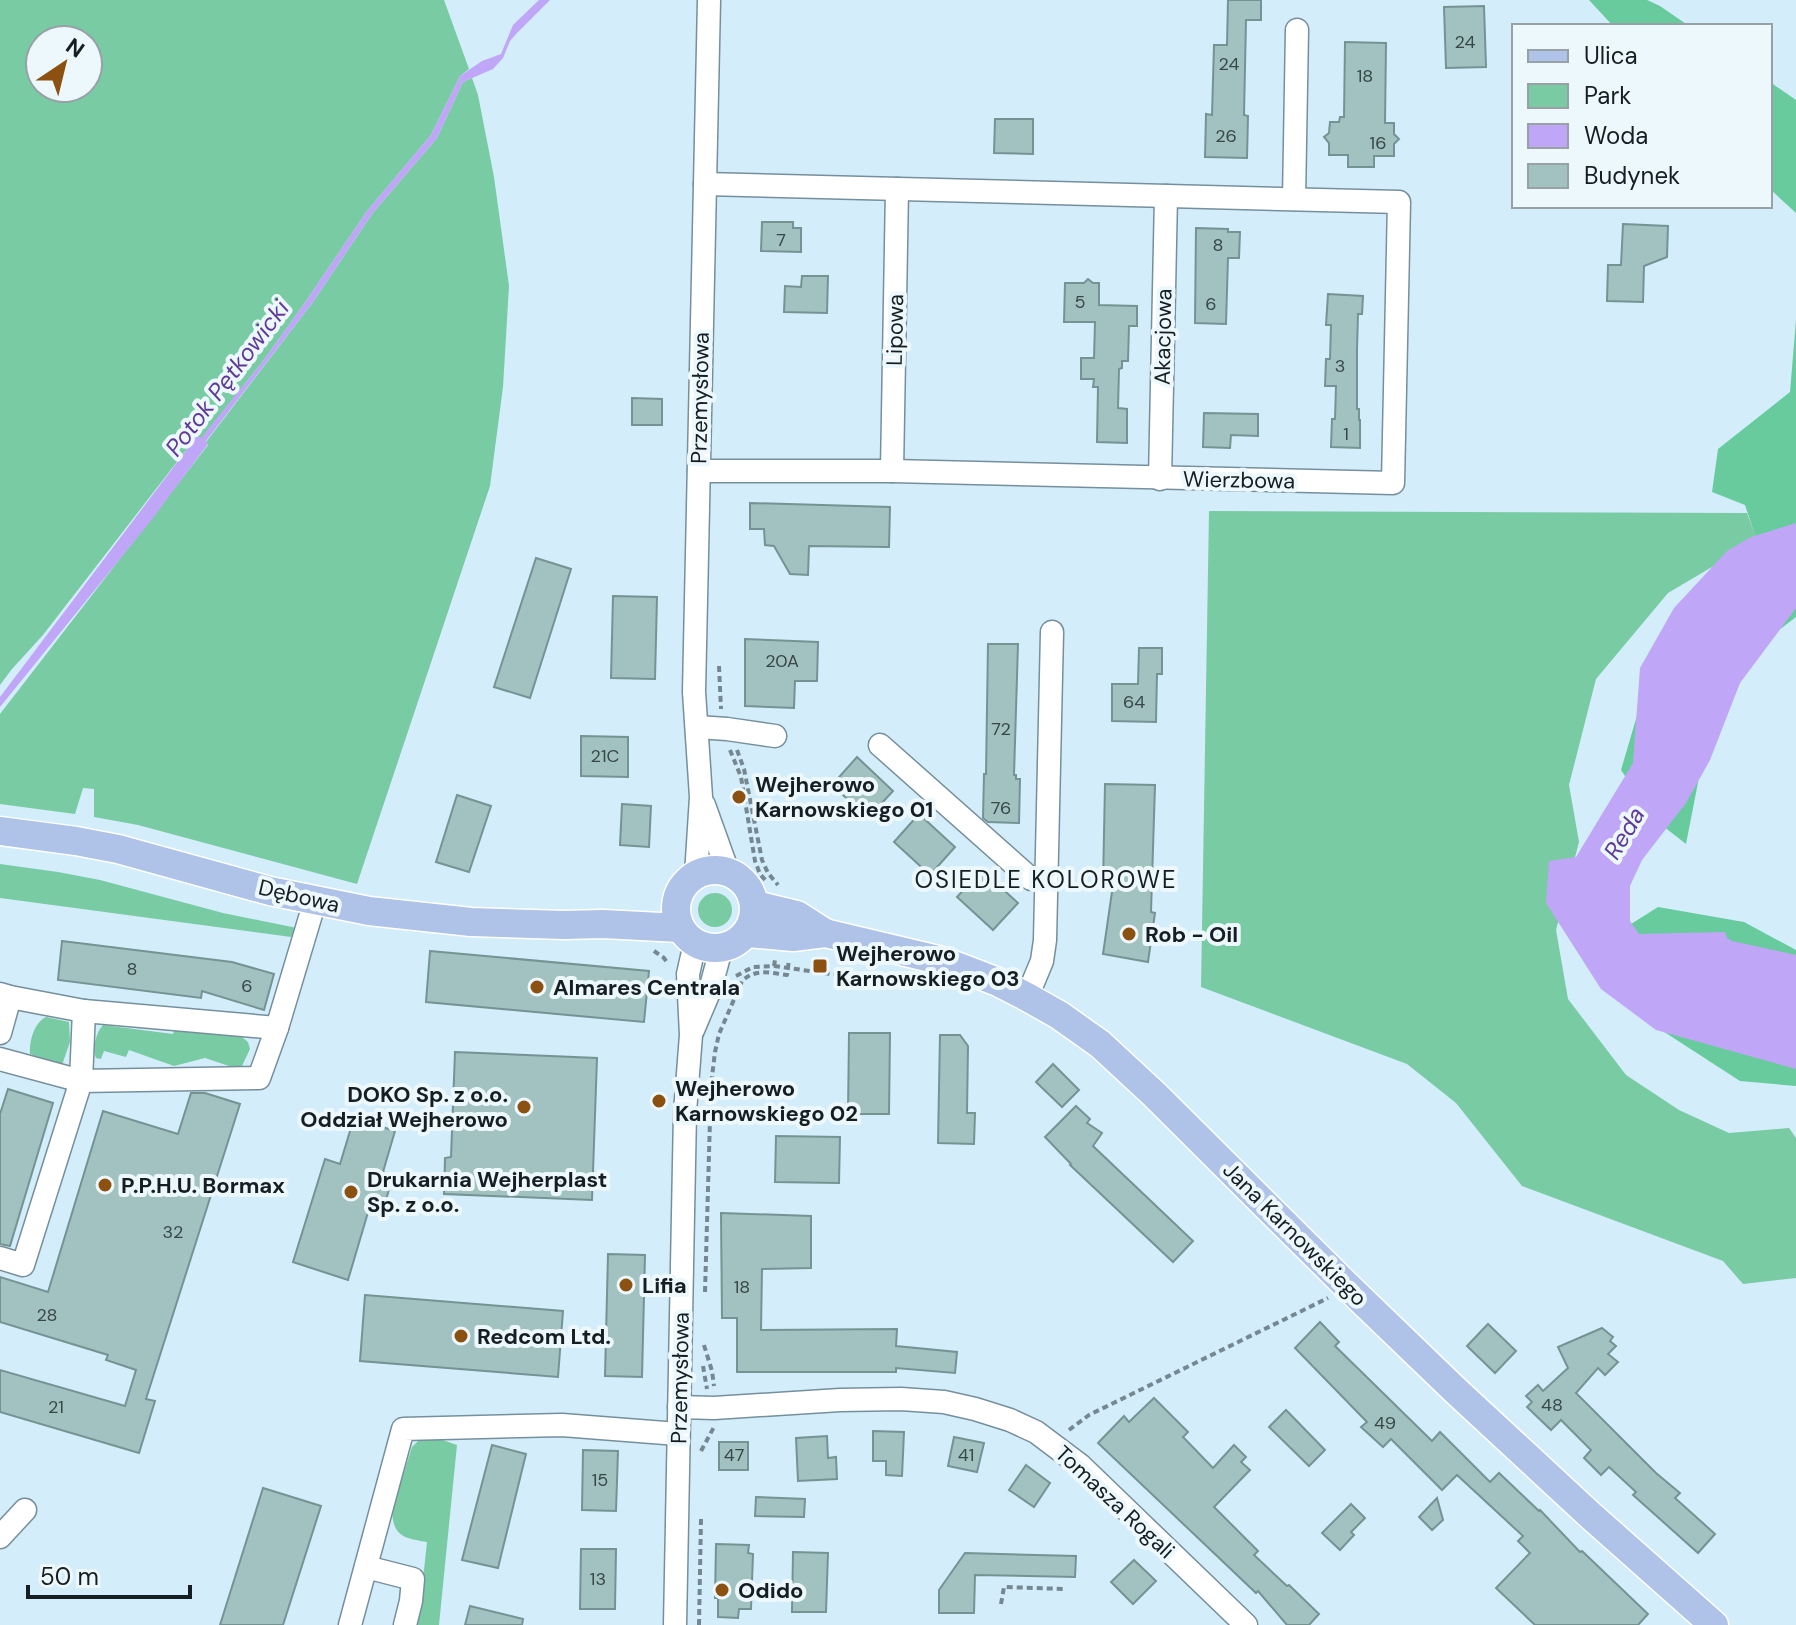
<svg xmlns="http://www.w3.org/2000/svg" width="1796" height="1625" font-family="'DM Sans',sans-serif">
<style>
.green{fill:#79cba4;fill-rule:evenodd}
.forest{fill:#67cb9d}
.water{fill:#c0a6f7}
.building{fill:#a2c2c1;stroke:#759393;stroke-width:2}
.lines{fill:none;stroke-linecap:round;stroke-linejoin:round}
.minor-casing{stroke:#768f9c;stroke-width:25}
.major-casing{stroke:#fff;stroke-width:31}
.path{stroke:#758791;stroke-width:4;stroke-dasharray:6 4;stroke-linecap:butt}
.minor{stroke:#fff;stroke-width:22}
.major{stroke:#afc2e8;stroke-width:28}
.poi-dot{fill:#8c5011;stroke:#edf8fd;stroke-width:3}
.labels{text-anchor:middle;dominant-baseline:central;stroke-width:8;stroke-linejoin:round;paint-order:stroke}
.number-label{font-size:18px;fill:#38474a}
.street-label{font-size:22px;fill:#151e23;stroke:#edf8fd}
.poi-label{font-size:22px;font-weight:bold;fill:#151e23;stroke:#edf8fd;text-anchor:start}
.water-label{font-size:24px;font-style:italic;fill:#5f3a98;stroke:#edf8fd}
.neighbourhood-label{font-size:24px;letter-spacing:2px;fill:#151e23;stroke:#edf8fd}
</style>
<rect width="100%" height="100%" fill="#d3edfb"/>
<g class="green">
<path d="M0,0H444L469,69L460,76L431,135L367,211L304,304L263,361L201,439L197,436L43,635L12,669L0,685ZM40,40H88V88H40Z"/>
<polygon points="472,78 478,95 494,177 509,286 503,387 490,486 357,884 138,825 94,817 94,789 83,788 75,814 0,804 0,714 208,445 206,442 313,302 372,214 437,138 463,82"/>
<polygon points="1209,511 1747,513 1758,543 1712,567 1668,593 1596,679 1569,785 1579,842 1556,930 1568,999 1626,1075 1679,1110 1729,1133 1789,1128 1796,1138 1796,1278 1743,1284 1723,1261 1522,1186 1456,1103 1407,1064 1201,987"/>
<polygon points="0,864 58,872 100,880 223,913 297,928 294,934 291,937 0,898"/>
<circle cx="715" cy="910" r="17"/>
<path d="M46,1017L69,1022L70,1042L62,1065L30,1054C29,1041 34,1023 46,1017Z"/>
<path d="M103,1025L173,1034L175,1028L242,1037L248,1042L250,1049L242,1066H229L205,1058L174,1066L129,1050L126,1057L104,1051L101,1059L96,1058C92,1049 96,1032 103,1025Z"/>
<path d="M434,1437L457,1445L439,1625H418L427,1542C404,1538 393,1537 392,1510L412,1447L419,1440Z"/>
</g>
<g class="forest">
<polygon points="1589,0 1647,0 1660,6 1689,26 1613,26"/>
<polygon points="1770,82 1796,100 1796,213 1770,189"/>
<polygon points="1796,320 1796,617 1771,636 1710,721 1686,844 1654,819 1621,770 1651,668 1758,544 1745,505 1712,492 1718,449 1790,392"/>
<polygon points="1658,907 1744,922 1796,950 1796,1086 1740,1081 1652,1024 1612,936"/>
</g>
<g class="water">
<polygon points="539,0 550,0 516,34 510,41 503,58 493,69 463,82 437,138 372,214 313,302 206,441 208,444 150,522 0,707 0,697 197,436 201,438 263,361 304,304 367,211 431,135 460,76 482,61 501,54 513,25"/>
<polygon points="1796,523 1796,608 1740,683 1710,760 1686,803 1642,860 1630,886 1630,921 1639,934 1725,932 1727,938 1732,941 1796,955 1796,1069 1656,1030 1601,989 1546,903 1549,861 1576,857 1633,763 1640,668 1674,608 1727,551 1751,537"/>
</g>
<g class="building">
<polygon points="1228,0 1261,0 1261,20 1246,20 1244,115 1248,116 1247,158 1205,157 1206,114 1212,115 1214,45 1227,45"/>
<polygon points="1484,6 1486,67 1446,68 1444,7"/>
<polygon points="1345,42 1386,43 1385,123 1394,123 1394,134 1399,139 1394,144 1394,156 1374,156 1374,167 1348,167 1348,155 1329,155 1329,143 1324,137 1329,133 1330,122 1339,122 1340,117 1344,117"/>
<polygon points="995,119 1033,119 1033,154 994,153"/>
<polygon points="762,222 793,222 793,228 801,228 801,252 761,251"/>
<polygon points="1623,224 1668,226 1667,257 1644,266 1643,302 1607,301 1608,265 1621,265"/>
<polygon points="1196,228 1228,229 1228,232 1240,232 1239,258 1228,258 1226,324 1195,323"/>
<polygon points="802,276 828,276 827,313 784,312 785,286 801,287"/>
<polygon points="1088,279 1093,283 1099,283 1099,305 1137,306 1137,326 1129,326 1128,361 1122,361 1122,368 1119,369 1118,408 1127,409 1127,443 1097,442 1098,387 1093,387 1094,379 1081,379 1081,358 1094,358 1095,322 1064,322 1065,283 1084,283"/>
<polygon points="1328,294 1363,296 1362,314 1358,314 1357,349 1357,409 1359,409 1359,420 1360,420 1360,448 1331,447 1332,419 1335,419 1336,386 1325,386 1326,359 1330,359 1331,325 1326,325"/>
<polygon points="632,398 662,399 662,425 632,425"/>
<polygon points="1204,413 1258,414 1258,436 1231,435 1230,448 1203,447"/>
<polygon points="750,503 890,507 889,547 809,546 808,575 790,574 774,546 765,545 764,529 750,529"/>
<polygon points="536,558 571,569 530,698 494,687"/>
<polygon points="613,596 657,597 655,679 611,678"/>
<polygon points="745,639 818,642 817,681 795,681 794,708 745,706"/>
<polygon points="988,644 1018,644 1014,775 1016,775 1016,779 1020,779 1019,823 988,822 983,818 984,774 986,774"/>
<polygon points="1139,648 1162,648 1162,674 1157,674 1156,722 1112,721 1112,684 1138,684"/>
<polygon points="581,736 628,737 628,777 581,776"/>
<polygon points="857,757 893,791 868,818 832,785"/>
<polygon points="1105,784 1155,785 1151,912 1155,913 1148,962 1103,954 1113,885 1103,885"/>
<polygon points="457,795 491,806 469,872 436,862"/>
<polygon points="622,804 651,806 649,847 620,845"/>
<polygon points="919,814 955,847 930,875 894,842"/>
<polygon points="982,870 1018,903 993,930 957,897"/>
<polygon points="62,941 232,962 274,974 264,1010 202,991 201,998 58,980"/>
<polygon points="430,951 649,971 644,1022 426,1002"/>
<polygon points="849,1033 890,1033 889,1114 848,1114"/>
<polygon points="940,1035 960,1035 968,1046 967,1113 975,1113 974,1144 938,1143"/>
<polygon points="455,1052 597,1058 592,1200 444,1194 445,1158 451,1157"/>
<polygon points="1053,1064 1079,1090 1062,1107 1036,1082"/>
<polygon points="8,1089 53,1103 10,1246 0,1244 0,1114"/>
<polygon points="191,1093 205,1093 240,1104 146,1399 155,1401 139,1453 0,1412 0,1370 125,1406 136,1370 106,1360 108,1355 0,1322 0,1277 48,1292 103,1111 178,1134"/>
<polygon points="1076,1106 1090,1119 1087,1123 1102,1133 1093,1146 1193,1241 1173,1262 1070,1165 1071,1164 1045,1137"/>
<polygon points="354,1118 395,1131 383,1172 393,1176 382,1213 369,1209 348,1280 293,1262 325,1159 340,1164"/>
<polygon points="776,1136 840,1137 839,1183 775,1182"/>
<polygon points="721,1213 811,1216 811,1268 762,1269 761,1330 897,1329 896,1346 957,1352 955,1373 896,1368 896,1372 737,1372 737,1318 722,1318"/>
<polygon points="608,1254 645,1255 642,1377 605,1376"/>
<polygon points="365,1295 563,1311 558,1377 360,1361"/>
<polygon points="1320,1322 1339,1342 1335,1346 1432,1441 1440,1432 1490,1482 1499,1473 1539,1511 1540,1510 1580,1552 1582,1551 1648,1614 1638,1625 1535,1625 1496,1588 1530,1553 1518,1541 1523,1536 1457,1475 1442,1490 1391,1439 1383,1447 1361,1427 1367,1422 1295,1348"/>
<polygon points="1488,1324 1516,1351 1495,1373 1467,1346"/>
<polygon points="1602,1328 1613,1337 1610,1341 1616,1346 1608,1354 1618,1362 1605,1375 1598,1368 1576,1393 1656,1473 1680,1493 1675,1498 1715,1534 1698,1553 1633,1495 1636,1492 1609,1467 1601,1475 1584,1458 1591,1450 1561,1420 1551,1430 1527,1407 1532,1402 1526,1396 1538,1385 1543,1391 1568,1368 1558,1347"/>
<polygon points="1154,1398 1188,1432 1183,1437 1213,1468 1234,1445 1246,1457 1241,1462 1250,1470 1214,1507 1258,1551 1254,1555 1287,1586 1289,1585 1319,1614 1309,1625 1287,1625 1258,1591 1256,1593 1098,1443 1124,1416 1129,1422"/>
<polygon points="1286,1410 1325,1450 1309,1466 1269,1427"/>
<polygon points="873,1431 904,1432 902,1476 886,1475 886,1461 873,1461"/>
<polygon points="827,1436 828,1458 836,1457 837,1479 798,1481 796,1438"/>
<polygon points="954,1437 984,1443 977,1472 948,1466"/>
<rect x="719" y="1442" width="29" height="28"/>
<polygon points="492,1445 526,1454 498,1568 462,1560"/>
<polygon points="583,1450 618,1451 616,1511 582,1510"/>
<polygon points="1026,1465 1050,1483 1034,1507 1009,1490"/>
<polygon points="263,1488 321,1506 283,1625 220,1625"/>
<polygon points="756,1497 805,1499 804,1517 755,1516"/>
<polygon points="1437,1498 1443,1520 1432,1530 1419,1517"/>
<polygon points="1351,1504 1365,1518 1351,1532 1354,1535 1340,1550 1322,1533"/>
<polygon points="716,1544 749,1545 748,1553 753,1554 751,1609 739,1609 738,1618 718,1617 718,1598 715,1598"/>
<polygon points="581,1549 616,1549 615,1609 580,1609"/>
<polygon points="793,1552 828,1553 826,1612 792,1612"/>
<polygon points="965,1553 1076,1556 1075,1577 975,1575 974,1613 939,1613 939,1590"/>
<polygon points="1134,1560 1156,1581 1133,1604 1111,1582"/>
<polygon points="470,1606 523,1619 522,1625 465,1625"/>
</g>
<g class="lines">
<g class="minor-casing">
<g id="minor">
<polyline points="1294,199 1297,30"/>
<polyline points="699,471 892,471 1393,483 1399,202 705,184"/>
<polyline points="892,471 897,189"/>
<polyline points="1160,479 1166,196"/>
<polyline points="697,727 727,729 775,736"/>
<polyline points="880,745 1031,879 1046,879"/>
<polyline points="704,805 728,872"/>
<polyline points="696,875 701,797 694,692 709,0"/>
<polyline points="0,994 10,997 84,1011 277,1028 315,901"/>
<polyline points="1027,997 1042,961 1045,940 1052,632"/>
<polyline points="693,1030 710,990 721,949"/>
<polyline points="0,1033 10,997"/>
<polyline points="0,1059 81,1081 259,1078 277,1028"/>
<polyline points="0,1258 23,1265 81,1081 84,1011"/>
<polyline points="679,1407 714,1408 840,1400 901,1399 944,1402 975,1409 1010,1420 1036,1432 1080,1465 1246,1625"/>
<polyline points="0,1537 25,1510"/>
<polyline points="366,1567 413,1579 411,1601 405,1625"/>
<polyline points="350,1625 403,1429 562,1425 678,1434"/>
<polyline points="675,1625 685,1112 691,1035 688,974 695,943"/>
</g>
</g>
<g class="major-casing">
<g id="major">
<polyline points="0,831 76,841 118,849 270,891 369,911 471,922 564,925 603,924 680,928"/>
<circle cx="715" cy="909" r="39"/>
<polyline points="755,905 797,915 825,933"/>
<polyline points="747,933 793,937 825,933 943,961 998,982 1027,997 1059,1015 1100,1044 1155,1095 1346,1285 1455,1390 1590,1515 1714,1625"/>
</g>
</g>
<g class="path">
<polyline points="719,666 721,709"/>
<polyline points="730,750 741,777 755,861 760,874 767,882"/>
<polyline points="737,750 744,769 762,860 768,873 778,885"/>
<polyline points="654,951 664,958 668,964"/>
<polyline points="774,966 860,978 901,978"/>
<polyline points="736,976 753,967 774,966 775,960"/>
<path d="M705,1292L711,1085L715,1052L719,1034L742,981C756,968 770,973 787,975L789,960"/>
<polyline points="704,1345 712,1371 714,1386"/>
<polyline points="703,1366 707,1389"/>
<polyline points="1069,1430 1089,1415 1328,1298"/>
<polyline points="701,1451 714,1427"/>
<polyline points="1001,1604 1004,1587 1065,1589"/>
<polyline points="699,1625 701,1519"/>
</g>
<use href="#minor" class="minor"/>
<use href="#major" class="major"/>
</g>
<g class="poi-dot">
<circle cx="739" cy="797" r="8"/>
<circle cx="1129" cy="934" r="8"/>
<rect x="812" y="958" width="16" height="16" rx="4"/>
<circle cx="537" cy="987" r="8"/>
<circle cx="659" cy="1101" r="8"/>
<circle cx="524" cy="1107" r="8"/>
<circle cx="105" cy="1185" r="8"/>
<circle cx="351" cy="1192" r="8"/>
<circle cx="626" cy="1285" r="8"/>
<circle cx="461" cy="1336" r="8"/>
<circle cx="722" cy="1590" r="8"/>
</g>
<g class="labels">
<g class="number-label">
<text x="1465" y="42">24</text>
<text x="1229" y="64">24</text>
<text x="1365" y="76">18</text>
<text x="1226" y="136">26</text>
<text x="1378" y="143">16</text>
<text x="781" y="240">7</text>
<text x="1218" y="245">8</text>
<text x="1080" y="302">5</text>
<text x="1211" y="304">6</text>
<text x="1340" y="366">3</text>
<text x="1346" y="434">1</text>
<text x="782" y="661">20A</text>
<text x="1134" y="702">64</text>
<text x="1001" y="729">72</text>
<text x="605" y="756">21C</text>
<text x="1001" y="808">76</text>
<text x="132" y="969">8</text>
<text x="247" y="986">6</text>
<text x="173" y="1232">32</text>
<text x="742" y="1287">18</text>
<text x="47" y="1315">28</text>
<text x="1552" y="1405">48</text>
<text x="56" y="1407">21</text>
<text x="1385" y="1423">49</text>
<text x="734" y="1455">47</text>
<text x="966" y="1455">41</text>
<text x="600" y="1480">15</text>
<text x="598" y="1579">13</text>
</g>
<g class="street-label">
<text transform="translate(895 330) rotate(-89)">Lipowa</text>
<text transform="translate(1163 337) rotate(-89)">Akacjowa</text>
<text transform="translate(700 398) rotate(-89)">Przemysłowa</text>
<text transform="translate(1239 480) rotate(1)">Wierzbowa</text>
<text transform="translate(299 896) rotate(13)">Dębowa</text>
<text transform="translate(1295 1234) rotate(45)">Jana Karnowskiego</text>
<text transform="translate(680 1378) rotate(-89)">Przemysłowa</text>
<text transform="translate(1115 1502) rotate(43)">Tomasza Rogali</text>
</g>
<g class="poi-label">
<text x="755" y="784">Wejherowo<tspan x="755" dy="25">Karnowskiego 01</tspan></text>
<text x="1145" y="934">Rob - Oil</text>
<text x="836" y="953">Wejherowo<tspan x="836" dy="25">Karnowskiego 03</tspan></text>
<text x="553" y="987">Almares Centrala</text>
<text x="675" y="1088">Wejherowo<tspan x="675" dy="25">Karnowskiego 02</tspan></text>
<text x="508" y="1094" text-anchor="end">DOKO Sp. z o.o.<tspan x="508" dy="25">Oddział Wejherowo</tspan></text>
<text x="367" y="1179">Drukarnia Wejherplast<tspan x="367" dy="25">Sp. z o.o.</tspan></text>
<text x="121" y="1185">P.P.H.U. Bormax</text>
<text x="642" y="1285">Lifia</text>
<text x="477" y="1336">Redcom Ltd.</text>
<text x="738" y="1590">Odido</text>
</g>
<g class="water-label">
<text transform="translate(227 378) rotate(-53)">Potok Pętkowicki</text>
<text transform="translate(1624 833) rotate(-59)">Reda</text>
</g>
<g class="neighbourhood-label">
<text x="1046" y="879">OSIEDLE KOLOROWE</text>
</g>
</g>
<rect x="1512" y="24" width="260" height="184" fill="#edf8fd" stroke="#97a1a6" stroke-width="2"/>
<rect x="1528" y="50" width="40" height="12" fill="#afc2e8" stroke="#97a1a6" stroke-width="2"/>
<text x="1584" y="64" font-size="24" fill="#151e23">Ulica</text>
<rect x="1528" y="84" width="40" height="24" fill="#79cba4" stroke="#97a1a6" stroke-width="2"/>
<text x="1584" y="104" font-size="24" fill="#151e23">Park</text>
<rect x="1528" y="124" width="40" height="24" fill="#c0a6f7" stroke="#97a1a6" stroke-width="2"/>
<text x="1584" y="144" font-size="24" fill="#151e23">Woda</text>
<rect x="1528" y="164" width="40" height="24" fill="#a2c2c1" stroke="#97a1a6" stroke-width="2"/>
<text x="1584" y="184" font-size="24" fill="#151e23">Budynek</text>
<g transform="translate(64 64) rotate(35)"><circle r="38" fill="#edf8fd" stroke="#97a1a6" stroke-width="2"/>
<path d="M0-6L14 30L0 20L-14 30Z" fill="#8c5011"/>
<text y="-12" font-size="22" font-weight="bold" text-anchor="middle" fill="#151e23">N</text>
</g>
<path d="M28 1585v12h162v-12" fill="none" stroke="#151e23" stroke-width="4"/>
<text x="40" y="1585" font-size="24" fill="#151e23" stroke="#edf8fd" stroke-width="6" paint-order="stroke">50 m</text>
</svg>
